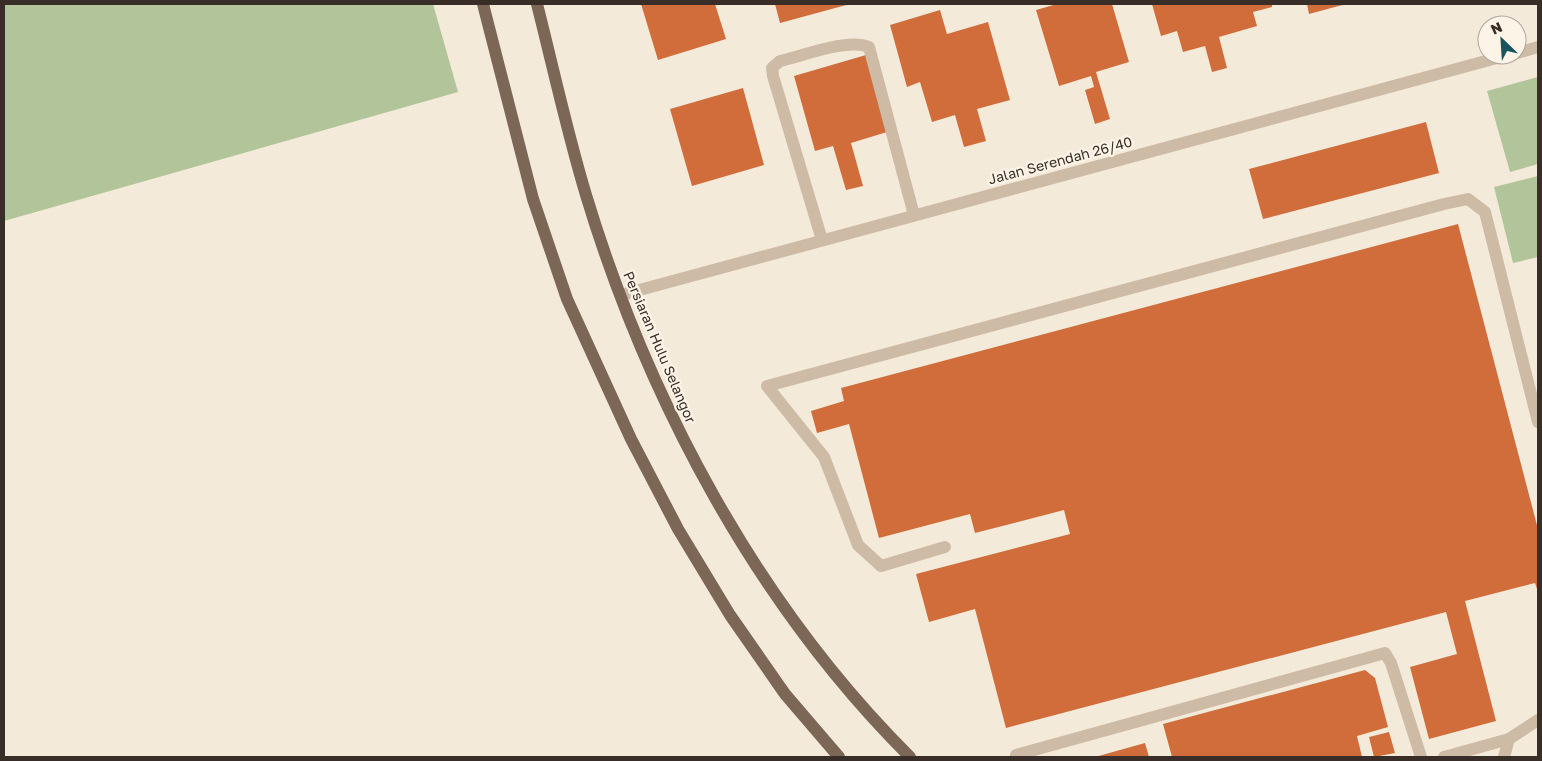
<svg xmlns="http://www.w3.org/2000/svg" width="1542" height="761" font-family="'Golos Text',sans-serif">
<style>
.green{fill:#b2c499}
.building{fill:#d16d3b}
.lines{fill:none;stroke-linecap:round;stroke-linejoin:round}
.lane{stroke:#cdbba5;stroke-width:12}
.street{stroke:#cdbba5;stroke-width:12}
.primary{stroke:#7c6656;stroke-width:12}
.labels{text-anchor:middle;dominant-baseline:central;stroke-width:4.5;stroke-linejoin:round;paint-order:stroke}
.street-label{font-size:14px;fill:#382e27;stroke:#fbf4e7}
</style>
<rect width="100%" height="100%" fill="#f4eada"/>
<g class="green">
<polygon points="4,4 433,4 458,92 4,221"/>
<polygon points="1538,77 1538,164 1510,172 1487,91"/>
<polygon points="1538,176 1538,257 1513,263 1494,187"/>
</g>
<g class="building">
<polygon points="641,4 715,4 726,39 658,60"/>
<polygon points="775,4 850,4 780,23"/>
<polygon points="1057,4 1112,4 1129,62 1096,72 1110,119 1095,124 1085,90 1094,87 1091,76 1059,86 1036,10"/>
<polygon points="1152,4 1272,4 1272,7 1253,12 1257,26 1219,37 1227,68 1212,72 1205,46 1183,52 1177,31 1161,36"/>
<polygon points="1307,4 1346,4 1309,14"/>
<polygon points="940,10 947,34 988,22 1010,100 977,109 986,141 964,147 955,115 932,122 920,82 907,87 890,25"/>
<polygon points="866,55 887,132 851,143 863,186 846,190 833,146 815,151 794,76"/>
<polygon points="743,88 764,165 692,186 670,109"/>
<polygon points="1426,122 1439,173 1263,219 1249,169"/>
<polygon points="1458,224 1538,529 1538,592 1535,583 1465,601 1496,721 1429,739 1410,667 1457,654 1446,612 1006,728 975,609 929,622 916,574 1070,534 1064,510 975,533 970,514 879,538 849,424 817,433 811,411 844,401 841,388"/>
<polygon points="1365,670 1375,678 1388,727 1357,736 1362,757 1172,757 1163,724"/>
<polygon points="1389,732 1395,753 1374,757 1369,737"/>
<polygon points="1145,743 1149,757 1095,757"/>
</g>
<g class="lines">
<g class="lane">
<path d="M822,240L773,76L772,68L780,61C803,56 847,38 869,47L914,215"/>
<polyline points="945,547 881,566 858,545 824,457 767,386 1444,204 1468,199 1485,212 1538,422"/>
<polyline points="1016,755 1385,653 1391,663 1421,757"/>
<polyline points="1444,757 1509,739 1538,720"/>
<polyline points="1504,757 1509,739"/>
</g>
<g class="street">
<polyline points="1517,53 1538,47"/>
<polyline points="621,295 1508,55"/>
</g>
<g class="primary">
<polyline points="483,4 533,199 567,299 631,439 678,529 730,615 785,694 839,757"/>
<path d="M537,4C553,67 567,132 586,195C648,400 757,605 910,757"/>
</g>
</g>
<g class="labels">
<g class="street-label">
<text transform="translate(1060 160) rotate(-15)">Jalan Serendah 26/40</text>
<text transform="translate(660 347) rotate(67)">Persiaran Hulu Selangor</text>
</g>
</g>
<rect width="1542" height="761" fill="none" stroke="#382e27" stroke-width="10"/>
<g transform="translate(1502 40) rotate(335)"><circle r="24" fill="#fbf4e7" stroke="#ada59a"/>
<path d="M0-4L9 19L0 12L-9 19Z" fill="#18535e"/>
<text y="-8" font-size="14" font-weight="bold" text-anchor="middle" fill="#382e27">N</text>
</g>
</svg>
